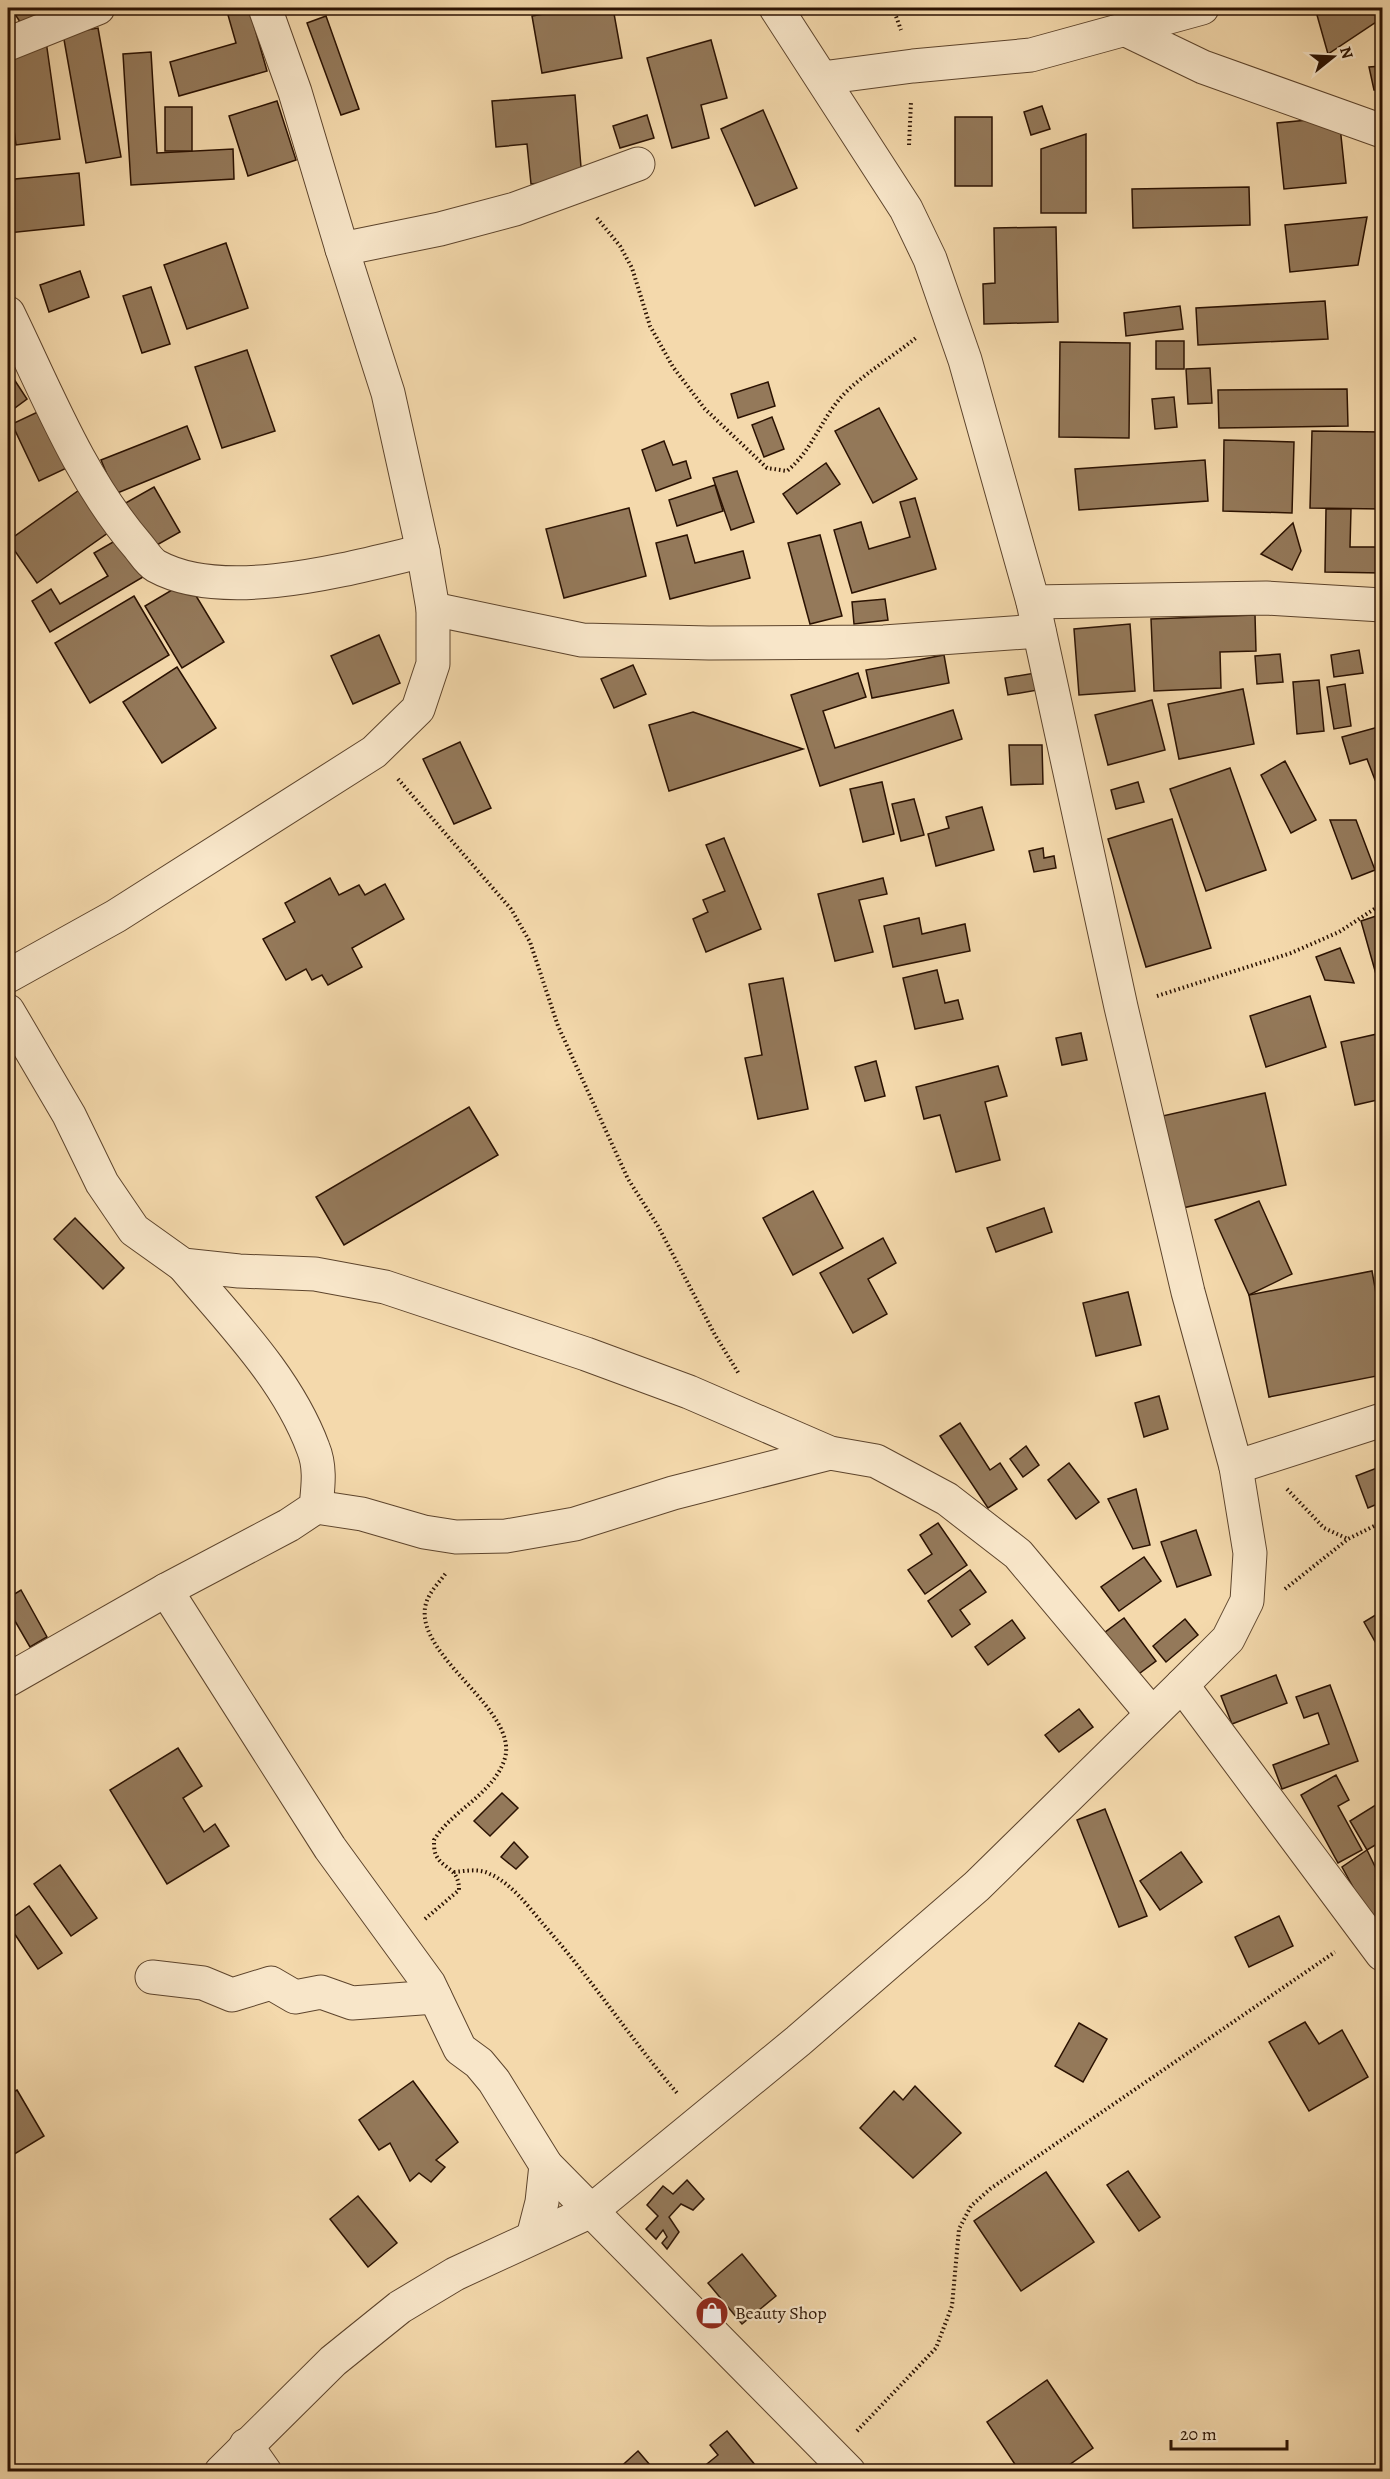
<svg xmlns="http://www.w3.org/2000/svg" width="1390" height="2479" font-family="Alegreya,serif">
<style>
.building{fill:#94795a;stroke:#2b1202;stroke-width:1.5}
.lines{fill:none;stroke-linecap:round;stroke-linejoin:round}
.street-casing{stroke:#5d442c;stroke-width:35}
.path{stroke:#2b1202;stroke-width:4;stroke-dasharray:1.5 3;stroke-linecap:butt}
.street{stroke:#f8e6c9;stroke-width:33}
.labels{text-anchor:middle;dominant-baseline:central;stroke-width:4.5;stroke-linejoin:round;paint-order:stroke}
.poi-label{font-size:18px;fill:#2b1202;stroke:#f8e6c9;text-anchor:start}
</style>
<rect width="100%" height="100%" fill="#f4d9ac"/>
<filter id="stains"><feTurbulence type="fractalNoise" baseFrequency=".00333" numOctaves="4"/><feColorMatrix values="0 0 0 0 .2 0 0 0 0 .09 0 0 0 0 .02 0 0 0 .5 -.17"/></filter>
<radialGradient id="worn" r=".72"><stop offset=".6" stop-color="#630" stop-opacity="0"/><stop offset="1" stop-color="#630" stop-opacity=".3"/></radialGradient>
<g class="building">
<polygon points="11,8 49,8 22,25"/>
<polygon points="226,8 249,8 267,71 179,96 170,62 236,43"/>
<polygon points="579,8 613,8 622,58 542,73 532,16"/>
<polygon points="1315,8 1382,8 1382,18 1328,54"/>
<polygon points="326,16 359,109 341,115 307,23"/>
<polygon points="98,28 121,157 86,163 63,34"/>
<polygon points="711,40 727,98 701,105 709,138 672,148 647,58"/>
<polygon points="46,41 60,139 16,145 8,84 8,46"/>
<polygon points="151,52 157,153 233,149 234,179 131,185 123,54"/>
<polygon points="1382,66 1382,90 1374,90 1369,67"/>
<polygon points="575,95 582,179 531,184 527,144 496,147 492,101"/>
<polygon points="277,101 296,160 248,176 229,116"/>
<polygon points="1042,106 1050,129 1031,135 1024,112"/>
<rect x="165" y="107" width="27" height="44"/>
<polygon points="763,110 797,188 755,206 721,129"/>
<polygon points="647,115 654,138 620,148 613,126"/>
<rect x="955" y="117" width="37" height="69"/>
<polygon points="1339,117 1346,183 1284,189 1277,123"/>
<polygon points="1086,134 1086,213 1041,213 1041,149"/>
<polygon points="79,173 84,225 8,233 8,209 15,179"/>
<polygon points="1249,187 1250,225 1133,228 1132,189"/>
<polygon points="1367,217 1358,265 1290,272 1285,225"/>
<polygon points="1056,227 1058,322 984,324 983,284 995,283 994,228"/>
<polygon points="226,243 248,308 187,329 164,265"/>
<polygon points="80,271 89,297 49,312 40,285"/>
<polygon points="151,287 170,344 142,353 123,296"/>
<polygon points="1325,301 1328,339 1198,345 1196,308"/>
<polygon points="1180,306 1183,329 1126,336 1124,313"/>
<rect x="1156" y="341" width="28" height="28"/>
<polygon points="1060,342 1130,343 1129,438 1059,437"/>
<polygon points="247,350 275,431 222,448 195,367"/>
<polygon points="1210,368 1212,403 1188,404 1186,369"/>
<polygon points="8,370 27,399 8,413"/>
<polygon points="768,382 775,406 738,418 731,394"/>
<polygon points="1347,389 1348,426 1219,428 1218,390"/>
<polygon points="1174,397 1177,427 1155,429 1152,399"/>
<polygon points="879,408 917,479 873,503 835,431"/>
<polygon points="44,409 71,466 39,481 12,424"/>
<polygon points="772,417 784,449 764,457 752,425"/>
<polygon points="187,426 200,459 115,494 101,460"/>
<polygon points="1312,431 1382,432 1382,509 1310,508"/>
<polygon points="1224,440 1294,442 1292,513 1223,511"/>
<polygon points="664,441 673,465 686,461 691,478 656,491 642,450"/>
<polygon points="1205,460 1208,501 1079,510 1075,469"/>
<polygon points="826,463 840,484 797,514 783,494"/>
<polygon points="737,471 754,522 731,530 713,478"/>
<polygon points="715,485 723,511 677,526 669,500"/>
<polygon points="154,487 180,532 148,550 122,505"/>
<polygon points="82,488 112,530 37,583 8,541"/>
<polygon points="915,498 936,569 852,593 834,530 861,522 869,549 910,537 900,502"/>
<polygon points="629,508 646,576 564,598 546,529"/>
<polygon points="1326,509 1351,509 1350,547 1382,547 1382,573 1325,572"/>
<polygon points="1293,523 1301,551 1292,570 1261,554"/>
<polygon points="687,535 695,563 743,551 750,578 670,599 656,543"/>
<polygon points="820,535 842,616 810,624 788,543"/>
<polygon points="120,538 143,577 50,632 32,601 51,589 60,604 108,576 94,553"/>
<polygon points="187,581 224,642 182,668 145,606"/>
<polygon points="134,596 169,655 90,703 55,643"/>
<polygon points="885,599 888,620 854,624 852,602"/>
<polygon points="1255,615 1256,651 1220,652 1221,688 1154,691 1151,619"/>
<polygon points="1130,624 1135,691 1079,695 1074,629"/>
<polygon points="379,635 400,683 353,704 331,656"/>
<polygon points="1359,650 1363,673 1334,677 1331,655"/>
<polygon points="1280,654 1283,682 1257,684 1255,656"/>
<polygon points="944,655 949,683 872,698 866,670"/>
<polygon points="633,665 646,694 614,708 601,679"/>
<polygon points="177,667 216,728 162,763 123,702"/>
<polygon points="858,673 866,697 823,711 835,748 953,710 962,739 820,786 791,695"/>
<polygon points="1035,673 1038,690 1008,695 1005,678"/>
<polygon points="1319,680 1324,731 1297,734 1293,682"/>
<polygon points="1345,684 1351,726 1334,729 1327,687"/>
<polygon points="1243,689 1254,744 1179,759 1168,704"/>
<polygon points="1152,700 1165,750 1108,765 1095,715"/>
<polygon points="693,712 803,749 669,791 649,725"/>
<polygon points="1382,726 1382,776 1375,780 1367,759 1350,764 1342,737"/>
<polygon points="460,742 491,808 454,824 423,759"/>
<polygon points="1009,745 1042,745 1043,784 1011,785"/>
<polygon points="1285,761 1316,820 1291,833 1261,775"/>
<polygon points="1230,768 1266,870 1206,891 1170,789"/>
<polygon points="882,782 894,834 863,842 850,789"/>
<polygon points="1138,782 1144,802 1116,809 1111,790"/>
<polygon points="914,799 924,835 901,841 892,804"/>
<polygon points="982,807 994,850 936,866 928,834 949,828 946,817"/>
<polygon points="1172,819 1211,948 1146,967 1108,839"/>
<polygon points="1330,820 1356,820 1375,870 1352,879"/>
<polygon points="724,838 761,929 706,952 693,919 708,912 703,900 725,891 706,845"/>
<polygon points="1043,848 1044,858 1054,856 1056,868 1034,872 1029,851"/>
<polygon points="330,878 339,895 359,885 365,895 385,884 404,919 352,948 362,967 328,985 322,975 312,980 306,969 286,980 263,939 295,922 285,903"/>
<polygon points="883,878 887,894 859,900 873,952 835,961 818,894"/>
<polygon points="1382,914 1382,991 1381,992 1361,921"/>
<polygon points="919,918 922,934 965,924 970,951 893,967 884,926"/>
<polygon points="1340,948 1354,983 1325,980 1316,957"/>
<polygon points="937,970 945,1003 958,1000 963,1019 915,1029 903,978"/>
<polygon points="783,978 808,1109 758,1119 745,1058 762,1055 749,984"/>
<polygon points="1310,996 1326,1047 1266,1067 1250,1016"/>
<polygon points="1081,1033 1087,1060 1062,1065 1056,1038"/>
<polygon points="1377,1034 1382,1059 1382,1099 1355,1105 1341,1042"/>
<polygon points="876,1061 885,1096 865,1101 855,1067"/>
<polygon points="998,1066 1007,1096 985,1102 1000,1160 956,1172 940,1115 924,1119 916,1087"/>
<polygon points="1265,1093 1286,1185 1178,1209 1158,1117"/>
<polygon points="469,1107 498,1155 344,1245 316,1197"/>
<polygon points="813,1191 843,1248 793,1275 763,1218"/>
<polygon points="1259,1201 1292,1274 1249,1295 1215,1220"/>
<polygon points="1044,1208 1052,1232 996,1252 987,1228"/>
<polygon points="75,1218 124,1268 103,1289 54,1239"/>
<polygon points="883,1238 896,1263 868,1279 887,1314 853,1333 820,1273"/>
<polygon points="1372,1271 1382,1326 1382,1375 1269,1397 1249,1295"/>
<polygon points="1128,1292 1141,1345 1096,1356 1083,1303"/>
<polygon points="1159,1396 1168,1429 1144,1437 1135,1403"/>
<polygon points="960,1423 990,1470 1000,1463 1017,1489 988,1508 940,1436"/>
<polygon points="1026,1446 1039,1465 1023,1477 1010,1459"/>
<polygon points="1069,1463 1099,1502 1076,1519 1048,1480"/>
<polygon points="1382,1466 1382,1502 1368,1508 1356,1476"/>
<polygon points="1136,1489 1150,1545 1133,1549 1108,1499"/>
<polygon points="938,1523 967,1565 925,1594 908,1570 932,1554 920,1535"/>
<polygon points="1196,1530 1211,1575 1177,1587 1161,1542"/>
<polygon points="1144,1557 1161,1581 1119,1611 1101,1587"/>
<polygon points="970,1570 986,1592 960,1610 970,1624 952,1637 928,1601"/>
<polygon points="21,1590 47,1637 30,1647 8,1609 8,1598"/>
<polygon points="1382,1611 1382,1654 1364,1622"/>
<polygon points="1124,1618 1156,1661 1136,1676 1104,1633"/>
<polygon points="1185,1619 1198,1635 1166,1662 1153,1646"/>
<polygon points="1012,1620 1025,1638 988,1665 975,1647"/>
<polygon points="1276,1675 1287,1703 1232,1724 1221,1696"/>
<polygon points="1330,1685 1358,1761 1282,1789 1273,1765 1329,1744 1318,1713 1304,1718 1296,1697"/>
<polygon points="1079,1709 1093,1727 1059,1752 1045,1735"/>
<polygon points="178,1748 202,1786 183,1798 204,1832 215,1824 229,1846 167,1884 110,1790"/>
<polygon points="1336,1775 1349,1800 1338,1806 1362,1850 1338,1863 1301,1795"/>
<polygon points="502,1793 518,1808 490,1836 474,1821"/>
<polygon points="1382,1801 1382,1841 1367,1850 1350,1821"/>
<polygon points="1105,1809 1147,1916 1119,1927 1077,1820"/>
<polygon points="514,1842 528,1857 516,1869 501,1857"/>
<polygon points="1367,1850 1382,1881 1382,1925 1376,1929 1342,1867"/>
<polygon points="1181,1852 1202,1882 1160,1910 1140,1881"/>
<polygon points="60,1865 97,1918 71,1936 34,1884"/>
<polygon points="29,1906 62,1953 38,1969 8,1924 8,1921"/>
<polygon points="1279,1916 1293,1946 1249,1967 1235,1937"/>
<polygon points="1305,2022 1319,2044 1342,2030 1368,2077 1309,2111 1269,2042"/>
<polygon points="1079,2023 1107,2039 1083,2082 1055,2066"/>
<polygon points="413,2081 458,2142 436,2160 445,2167 431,2182 419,2173 410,2181 390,2143 379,2150 359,2120"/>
<polygon points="915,2086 961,2133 913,2178 860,2128 894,2091 903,2100"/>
<polygon points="17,2090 44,2136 8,2158 8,2095"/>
<polygon points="1128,2171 1160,2217 1139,2231 1107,2185"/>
<polygon points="1046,2172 1094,2242 1021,2291 974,2221"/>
<polygon points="687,2180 704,2199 693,2210 681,2204 669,2217 679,2232 667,2249 662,2243 667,2237 663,2230 656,2239 646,2229 658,2216 647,2205 663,2186 673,2194"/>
<polygon points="358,2196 397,2243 368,2267 330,2219"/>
<polygon points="742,2254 776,2296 742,2324 708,2283"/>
<polygon points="1047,2380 1093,2448 1059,2472 1020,2472 987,2422"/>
<polygon points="727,2431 756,2466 749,2472 697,2472 718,2455 710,2445"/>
<polygon points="638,2451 656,2472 615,2472"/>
</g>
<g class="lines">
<g class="street-casing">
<g id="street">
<polyline points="1124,29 1203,67 1382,131"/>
<polyline points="8,44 98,8"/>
<polyline points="822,78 913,66 1031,55 1202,8"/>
<polyline points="342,249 440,229 515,209 638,164"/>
<path d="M8,313C46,391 80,479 138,546C143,552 149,562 156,566C225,604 351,568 423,551"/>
<polyline points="1033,602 1266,598 1382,605"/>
<polyline points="433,609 582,640 709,643 884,642 1039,631"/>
<polyline points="8,976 116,916 374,752 418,709 433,664 433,609 423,551 388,393 342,249 295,92 265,8"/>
<polyline points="8,1011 69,1115 102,1183 134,1230 183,1265 239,1271 315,1274 385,1287 586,1354 689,1392 830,1453 876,1461 947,1499 1018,1554 1152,1714"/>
<polyline points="1236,1467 1382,1420"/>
<polyline points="316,1507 362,1514 424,1532 456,1537 506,1536 575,1524 673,1493 830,1453"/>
<polyline points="166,1590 330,1848 429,1984 460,2049 479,2063 494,2081 546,2165 849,2472"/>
<path d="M8,1680L166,1590L289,1525L316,1507C318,1487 321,1467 313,1448C287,1378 230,1321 183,1265"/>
<polyline points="1182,1685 1382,1954"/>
<polyline points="152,1977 203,1983 232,1995 271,1983 295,1997 321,1992 352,2003 435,1997"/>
<polyline points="533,2237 542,2202 546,2165"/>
<polyline points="246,2445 265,2472"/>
<polyline points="221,2472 333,2361 400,2307 455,2274 591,2211 798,2041 977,1886 1182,1685 1228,1639 1247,1601 1250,1553 1236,1467 1188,1292 1121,1007 1033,602 965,360 930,259 906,209 776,8"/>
</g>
</g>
<g class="path">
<polyline points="893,8 901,30"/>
<polyline points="909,145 911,102"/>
<path d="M597,218L620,246L632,268L650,326L673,367L705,409L767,468L787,471C814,449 822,415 847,391C868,371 895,355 917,337"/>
<polyline points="398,779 511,909 530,942 558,1026 628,1179 658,1226 715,1335 739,1374"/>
<polyline points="1157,996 1291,953 1339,932 1382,904"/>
<polyline points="1287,1489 1324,1528 1348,1539"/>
<polyline points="1285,1589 1348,1539 1382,1522"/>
<path d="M454,1872C466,1871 479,1868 490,1874C511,1883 529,1907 543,1924C591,1978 630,2038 677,2093"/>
<path d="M425,1919L459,1890C459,1867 443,1870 436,1855C434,1851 434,1845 434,1840C452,1810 494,1794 505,1758C518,1710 418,1658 425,1608C427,1594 438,1584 446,1573"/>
<polyline points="857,2431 936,2348 952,2306 959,2229 971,2206 990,2189 1335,1952"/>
</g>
<use href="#street" class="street"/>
</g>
<defs>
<g id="shop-disc" transform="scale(1.725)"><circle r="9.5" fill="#8f2418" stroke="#f8e6c9"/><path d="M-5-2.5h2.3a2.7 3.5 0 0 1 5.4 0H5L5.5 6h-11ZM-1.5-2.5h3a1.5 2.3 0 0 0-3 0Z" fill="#fff"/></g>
</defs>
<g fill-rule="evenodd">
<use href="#shop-disc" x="712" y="2313"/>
</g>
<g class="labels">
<g class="poi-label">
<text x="735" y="2313">Beauty Shop</text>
</g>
</g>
<rect width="1390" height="2479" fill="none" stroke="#f4d9ac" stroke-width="30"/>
<rect x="9" y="9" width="1372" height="2461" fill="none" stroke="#2b1202" stroke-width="3"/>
<rect x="15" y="15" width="1360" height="2449" fill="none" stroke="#2b1202" stroke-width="1.5"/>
<g transform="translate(1333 57) rotate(72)" stroke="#f8e6c9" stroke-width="4.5" paint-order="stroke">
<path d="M0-4.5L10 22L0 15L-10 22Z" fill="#2b1202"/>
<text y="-9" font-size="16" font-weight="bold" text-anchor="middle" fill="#2b1202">N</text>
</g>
<path d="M1171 2440v9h116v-9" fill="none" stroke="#2b1202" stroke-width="3"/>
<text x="1180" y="2440" font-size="18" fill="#2b1202" stroke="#f8e6c9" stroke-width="4.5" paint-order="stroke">20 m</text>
<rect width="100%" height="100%" filter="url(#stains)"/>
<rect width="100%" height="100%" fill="url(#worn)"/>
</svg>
